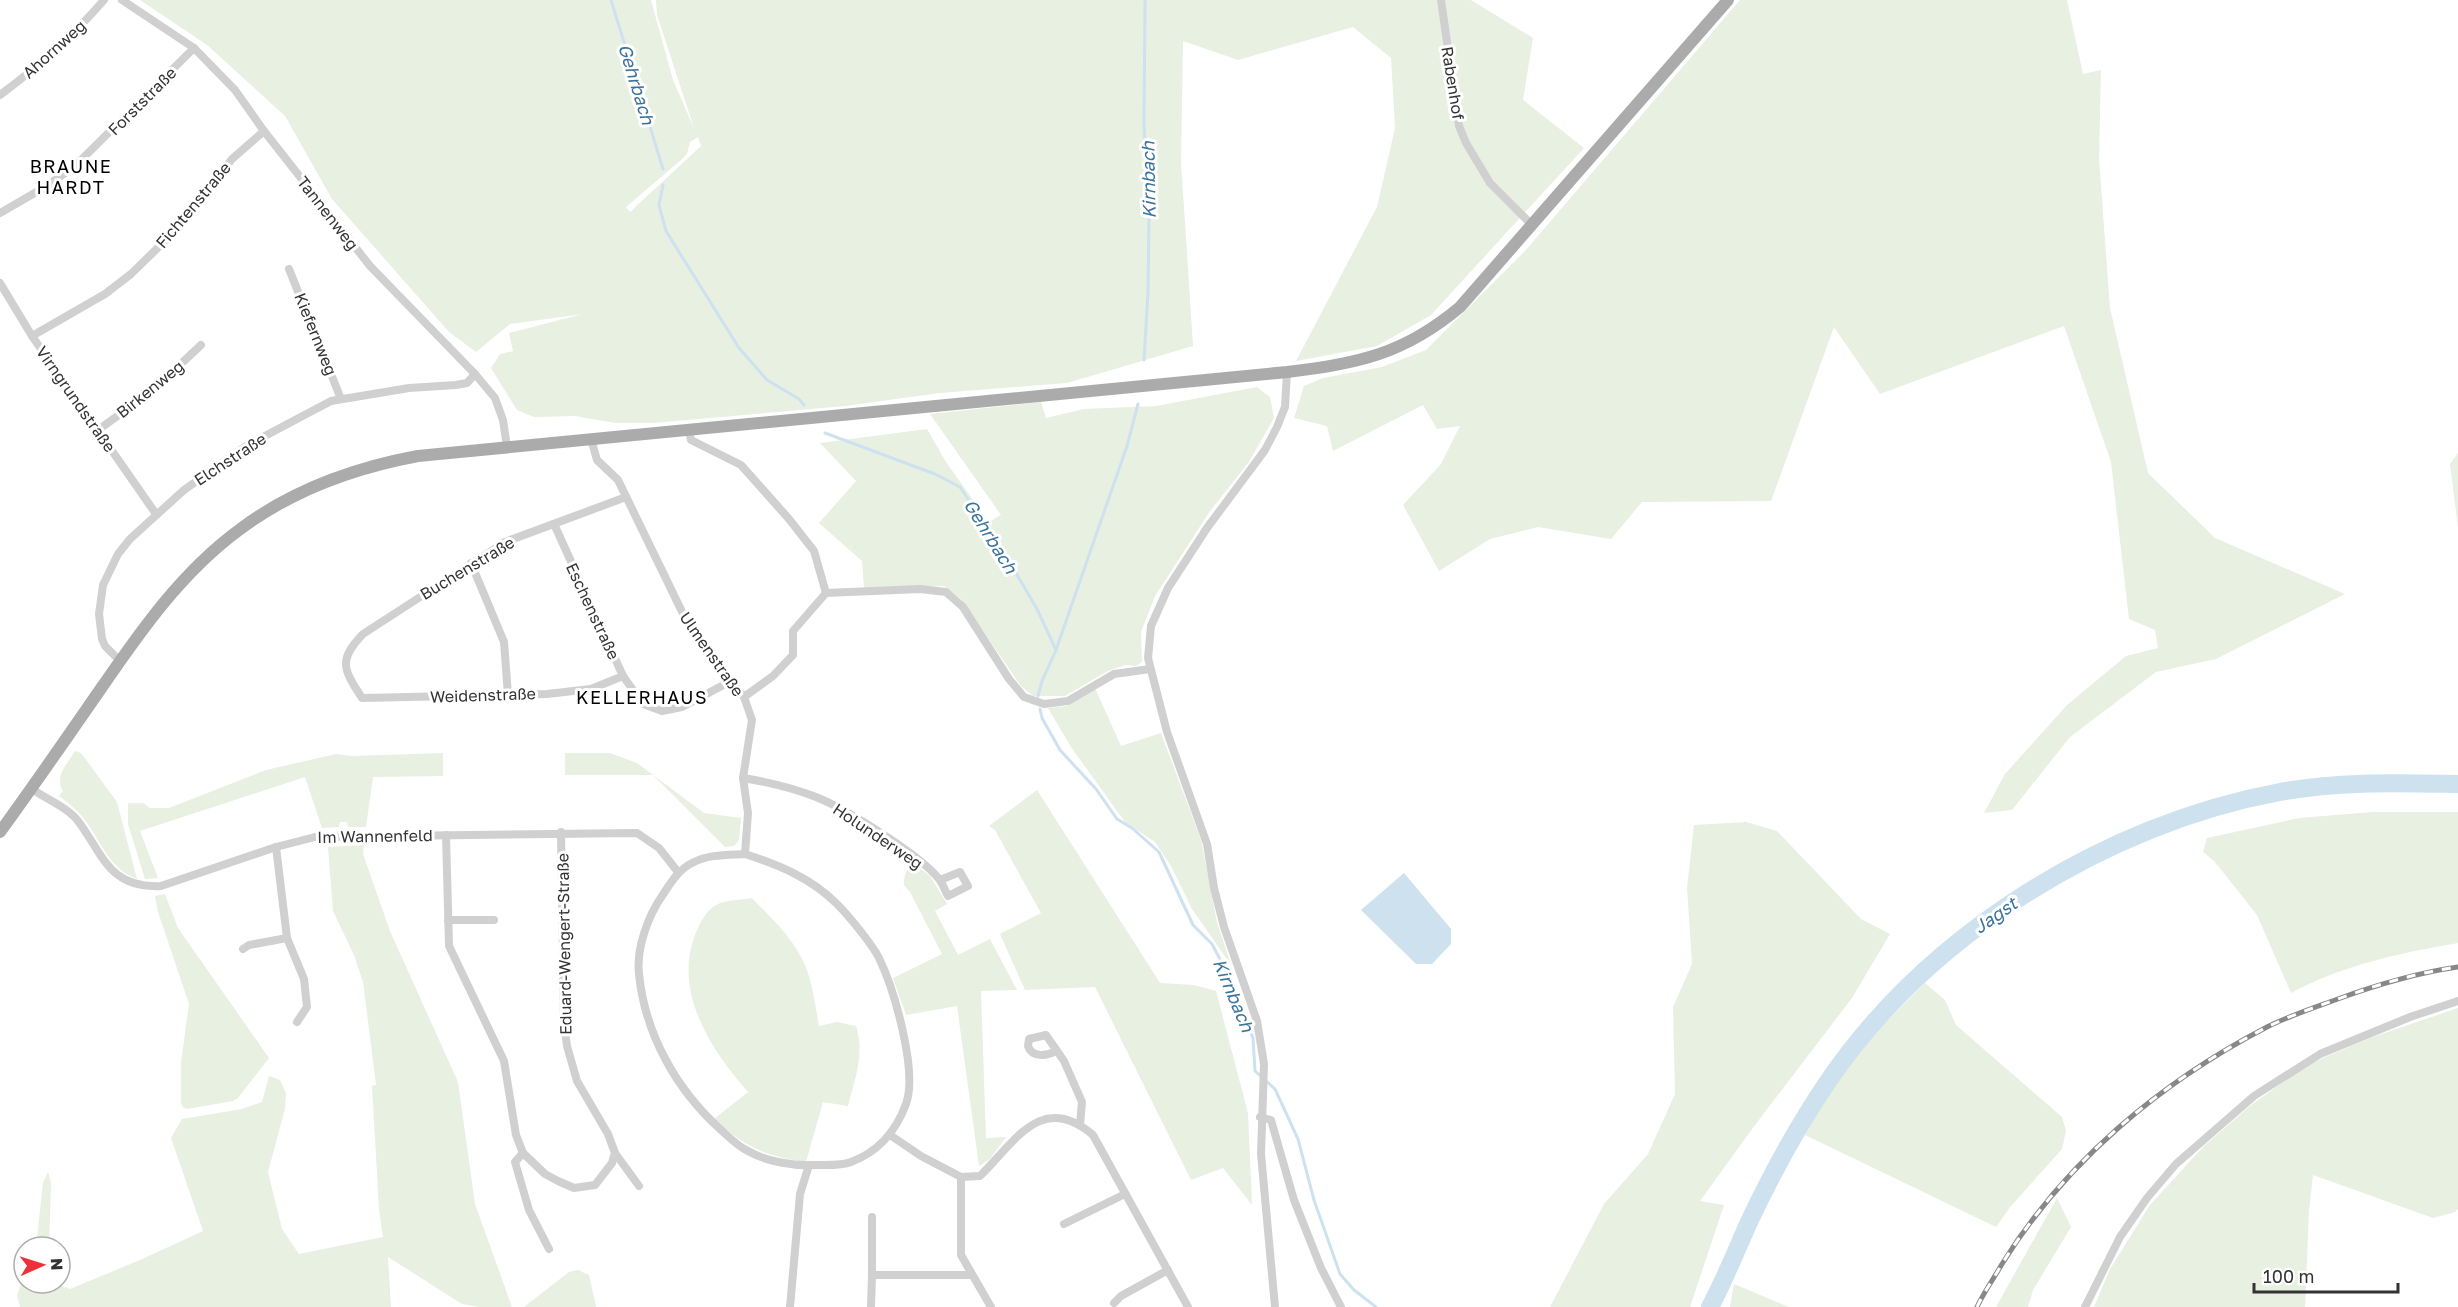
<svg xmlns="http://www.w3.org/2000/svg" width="2458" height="1307" font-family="'Golos Text',sans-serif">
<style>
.green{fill:#e8f0e1;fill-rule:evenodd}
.water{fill:#cde1ef}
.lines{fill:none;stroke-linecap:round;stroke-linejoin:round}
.stream{stroke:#cde1ef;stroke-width:3}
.river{stroke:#cde1ef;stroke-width:18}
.street{stroke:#d0d0d0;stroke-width:8}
.primary{stroke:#ababab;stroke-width:12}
.rail-casing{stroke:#888;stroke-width:5}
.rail{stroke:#fff;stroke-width:3;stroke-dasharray:9;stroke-linecap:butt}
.labels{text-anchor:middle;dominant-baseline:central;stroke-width:6;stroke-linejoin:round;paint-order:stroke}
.street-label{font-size:16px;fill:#333;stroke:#fff}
.water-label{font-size:18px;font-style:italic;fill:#3a739b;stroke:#fff}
.neighbourhood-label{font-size:18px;letter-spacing:1.5px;fill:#000;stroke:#fff}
</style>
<rect width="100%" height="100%" fill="#fff"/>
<g class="green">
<path d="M140,0H651L673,80L694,128L657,15L656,0H1471L1533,38L1523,100L1584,148L1431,315L1377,346L1296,361L1377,207L1395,128L1391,58L1353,27L1238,60L1183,41L1181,162L1193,346L1067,383L940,393L845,406L653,423H615L575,416L534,417L517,410L491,368L500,354L513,351L509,333L583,314L510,324L476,352L449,332L332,199L285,116L207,45ZM698,137L701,146L630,212L626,207L681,160L687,154L690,142Z"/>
<polygon points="1740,0 2067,0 2083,74 2101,70 2099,159 2110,308 2148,473 2215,538 2345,594 2216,659 2156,672 2070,737 2012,810 1984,813 2005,774 2067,705 2126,656 2158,648 2155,630 2129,619 2111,462 2064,326 1880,394 1834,327 1771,501 1642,502 1611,539 1538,527 1490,539 1439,571 1403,505 1441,464 1460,426 1437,429 1423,405 1333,451 1327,426 1294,418 1304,386 1323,378 1382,367 1426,350 1525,251"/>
<polygon points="1257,387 1270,397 1274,418 1249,462 1210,511 1155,596 1141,632 1142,662 1136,666 1126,665 1108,671 1065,696 1033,696 1021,686 961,599 944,586 864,588 862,561 819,523 856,481 820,443 927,429 946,462 989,522 1001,515 930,414 1041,402 1046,418 1084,409 1156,406"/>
<polygon points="2458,453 2458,528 2450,464"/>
<polygon points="1095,688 1121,746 1161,733 1201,840 1217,922 1231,965 1192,909 1171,866 1155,842 1125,822 1071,747 1048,708 1067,706"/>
<path d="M75,751L81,753L117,802L137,879C109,869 101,841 84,819C77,809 68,803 59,796L63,791C54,777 67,764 75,751Z"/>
<polygon points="443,753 443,776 373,777 366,827 348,827 347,822 340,822 339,827 322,828 305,777 140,831 158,878 145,879 128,824 128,803 143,803 150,808 169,808 266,770 336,754 353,756"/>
<polygon points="565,753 610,753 637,763 704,813 741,818 739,840 734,846 725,847 653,775 565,775"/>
<polygon points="1037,790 1160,983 1194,985 1216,991 1248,1113 1252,1205 1223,1168 1191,1180 1095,987 1025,990 1000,934 1041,913 995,830 989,826"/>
<path d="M2373,812H2458V943C2400,953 2343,965 2291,993L2257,915L2215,862L2203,852L2207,838L2299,818Z"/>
<polygon points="1746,822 1777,831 1861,919 1890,934 1852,998 1755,1125 1700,1201 1724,1205 1690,1307 1550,1307 1604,1204 1648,1154 1675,1094 1673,1007 1692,964 1687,888 1694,825"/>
<polygon points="364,845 363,854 390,931 458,1082 475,1204 512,1307 479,1307 462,1304 388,1257 391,1307 20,1307 17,1296 21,1283 24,1281 24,1283 54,1283 70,1289 140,1260 203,1231 171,1138 182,1119 242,1109 262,1102 269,1076 280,1080 286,1093 285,1109 268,1172 282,1229 299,1254 383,1237 379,1209 372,1086 376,1085 363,982 354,955 333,911 328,847"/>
<path d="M914,864L930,876L947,904L935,911L958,955L990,939L1017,990L981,991L986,1138L1006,1137L990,1159L979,1166L957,1006L906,1015L893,978L942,954L910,892L904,885C904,877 905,868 914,864Z"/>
<polygon points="165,894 178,928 269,1058 238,1098 233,1101 187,1109 183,1108 181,1103 181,1062 189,1004 158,912 155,896"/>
<path d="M752,898C769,916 788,933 800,955C812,975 815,1004 819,1026L837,1022L856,1026C865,1055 855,1078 848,1106L823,1102L806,1162C762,1155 747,1148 714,1119L748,1092C711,1050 673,992 695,935C699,925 706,910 716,905C725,900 741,900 752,898Z"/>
<polygon points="1925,983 1945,1000 1956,1025 2062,1117 2066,1131 2062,1149 2011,1206 1996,1227 1805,1135 1831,1089 1877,1031"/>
<polygon points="2458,1008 2458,1209 2455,1212 2433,1218 2313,1175 2309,1211 2305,1307 2094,1307 2110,1269 2150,1205 2204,1146 2251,1105 2309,1064 2370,1038"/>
<polygon points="48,1172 51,1183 49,1247 36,1247 43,1183"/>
<polygon points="2057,1198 2071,1227 2033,1290 2028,1307 1996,1307"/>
<polygon points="578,1270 589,1275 596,1307 524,1307 569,1272"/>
<polygon points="1734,1284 1789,1307 1730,1307"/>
</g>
<polygon class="water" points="1404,873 1451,929 1451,944 1432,964 1416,964 1361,910"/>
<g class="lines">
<g class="stream">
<polyline points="611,0 663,169"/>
<polyline points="663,185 659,205 666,231 739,348 767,380 799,399 804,405"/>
<polyline points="1144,360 1148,292 1149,214 1144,126 1145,0"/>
<polyline points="825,433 935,474 960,487 1002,549 1037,609 1056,650"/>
<polyline points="1038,696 1042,681 1056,650 1127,446 1138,404"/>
<polyline points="1040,709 1042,718 1060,750 1096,789 1117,819 1132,828 1159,852 1193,925 1212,944 1225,969 1253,1038 1255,1071 1275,1089 1298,1139 1314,1200 1340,1274 1354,1290 1376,1307"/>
</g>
<path class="river" d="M1710,1307C1725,1279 1736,1251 1749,1222C1772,1173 1799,1124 1829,1080C1930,933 2106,824 2280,792C2339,781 2399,783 2458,784"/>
<g class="street">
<polyline points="122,0 194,48 235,90 264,131 370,266 475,374 495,398 503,420 507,447"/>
<polyline points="1441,0 1459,126 1466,143 1490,183 1531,224"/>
<path d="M0,95C38,67 73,36 104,0"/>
<polyline points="0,213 45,187 75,166 194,48"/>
<polyline points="289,269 341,399"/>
<polyline points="0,283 32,336 156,514"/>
<polyline points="32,336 105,294 131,274 176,230 232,159 264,131"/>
<polyline points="98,430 152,391 201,345"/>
<polyline points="689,430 691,440 741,465 789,519 814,551 826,593 793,631 793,655 773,676 744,697"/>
<polyline points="591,439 597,460 618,480 687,622 744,697 752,720 743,778 748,813 745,854"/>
<polyline points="554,524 623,676 643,704 662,711 682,707 731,681"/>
<polyline points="471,563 504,642 508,695"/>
<polyline points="826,593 920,589 946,592 963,607 1009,679 1024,697 1044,704 1068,701 1114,674 1150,669"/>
<polyline points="120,661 105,646 102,639 99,614 103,585 118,554 130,539 184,490 246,446 331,401 409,388 456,385 467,383 475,374"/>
<path d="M623,676L591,689L547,694L362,698C343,669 338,660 363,634L505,542L626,497"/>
<path d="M743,778C767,782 793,788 816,797C846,809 919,854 939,879C943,884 945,891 948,896L968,886L960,872L940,880"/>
<path d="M32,789C46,799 67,807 78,821C103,854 109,889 161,886L276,847L315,837L637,833L659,848L678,872"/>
<polyline points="561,832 564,1023 567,1046 577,1081 608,1134 615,1153 639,1186"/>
<polyline points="446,835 449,946 504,1061 516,1135 523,1153 545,1174 558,1181 574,1188 595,1185 612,1163 615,1153"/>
<polyline points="276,847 287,938 304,979 307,1007 297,1022"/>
<path d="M745,854C779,865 811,878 837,904C848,915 872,944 879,958C894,989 918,1071 906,1104C896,1131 878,1152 851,1162C841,1166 826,1165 815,1165C794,1166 767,1162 748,1151C737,1146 729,1137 720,1129C676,1089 645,1034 639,974C636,949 648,916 662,896C670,884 678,870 692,863C709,854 727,855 745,854Z"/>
<polyline points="448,920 494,920"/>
<polyline points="243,949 249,945 287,938"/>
<path d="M1056,1051C1047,1056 1032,1058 1028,1046L1029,1039L1046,1035L1064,1061L1082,1102L1080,1125"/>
<polyline points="1260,1117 1271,1120 1294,1200 1321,1268 1341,1307"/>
<path d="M890,1135L921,1156L961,1177L980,1176C1015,1142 1041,1091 1093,1135L1188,1307"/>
<polyline points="523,1153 515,1162 529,1210 549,1249"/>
<polyline points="961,1177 961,1255 991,1307"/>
<polyline points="1064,1224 1125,1194"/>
<polyline points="872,1275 872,1217"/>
<polyline points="1114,1303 1121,1296 1168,1270"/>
<polyline points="790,1307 800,1194 809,1165"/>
<polyline points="871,1307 872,1275 971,1275"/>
<polyline points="1275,1307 1261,1154 1264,1064 1257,1021 1224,927 1214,888 1207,844 1167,732 1148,658 1151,626 1168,588 1207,528 1265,450 1277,427 1285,407 1287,372"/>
<polyline points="2085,1307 2120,1237 2147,1198 2176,1164 2254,1096 2320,1054 2410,1017 2458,1001"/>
</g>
<path class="primary" d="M0,832C35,784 68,736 102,687C142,629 182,572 239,530C292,490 353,468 418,456L1287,372C1358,363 1403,355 1460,307L1728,0"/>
<g class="rail-casing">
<path id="rail" d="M1977,1307C1984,1292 1994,1278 2002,1264C2066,1161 2161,1082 2267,1027C2289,1016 2313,1008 2335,1000C2376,985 2415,973 2458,967"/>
</g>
<use href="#rail" class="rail"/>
</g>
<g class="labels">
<g class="street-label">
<text transform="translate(54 49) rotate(-42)">Ahornweg</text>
<text transform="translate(1453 83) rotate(81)">Rabenhof</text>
<text transform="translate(142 101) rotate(-45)">Forststraße</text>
<text transform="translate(193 205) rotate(-50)">Fichtenstraße</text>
<text transform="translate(328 213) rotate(52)">Tannenweg</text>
<text transform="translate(316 334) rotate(68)">Kiefernweg</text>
<text transform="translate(150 389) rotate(-39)">Birkenweg</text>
<text transform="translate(76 399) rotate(55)">Virngrundstraße</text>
<text transform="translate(230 459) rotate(-33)">Elchstraße</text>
<text transform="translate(467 568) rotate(-31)">Buchenstraße</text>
<text transform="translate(593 611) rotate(65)">Eschenstraße</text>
<text transform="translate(712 654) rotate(55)">Ulmenstraße</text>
<text transform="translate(483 695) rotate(-2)">Weidenstraße</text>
<text transform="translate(375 836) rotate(-1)">Im Wannenfeld</text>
<text transform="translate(878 836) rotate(34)">Holunderweg</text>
<text transform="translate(564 944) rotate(-91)">Eduard-Wengert-Straße</text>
</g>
<g class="water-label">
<text transform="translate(637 84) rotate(73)">Gehrbach</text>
<text transform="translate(1148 180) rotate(-91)">Kirnbach</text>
<text transform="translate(991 536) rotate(58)">Gehrbach</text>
<text transform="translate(1995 915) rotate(-35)">Jagst</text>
<text transform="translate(1234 995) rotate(67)">Kirnbach</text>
</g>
<g class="neighbourhood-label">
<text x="71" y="166">BRAUNE<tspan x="71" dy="21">HARDT</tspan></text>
<text x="642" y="697">KELLERHAUS</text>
</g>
</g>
<g transform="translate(42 1265) rotate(87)"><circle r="28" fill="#ffffff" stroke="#adadad" stroke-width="1.5"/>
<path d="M0-4.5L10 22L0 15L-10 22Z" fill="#ef3039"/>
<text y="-9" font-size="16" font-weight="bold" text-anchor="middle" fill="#333333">N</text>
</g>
<path d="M2254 1283v9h144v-9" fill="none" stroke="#333333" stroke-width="3"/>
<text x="2263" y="1283" font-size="18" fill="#333333" stroke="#ffffff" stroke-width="4.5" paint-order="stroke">100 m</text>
</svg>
